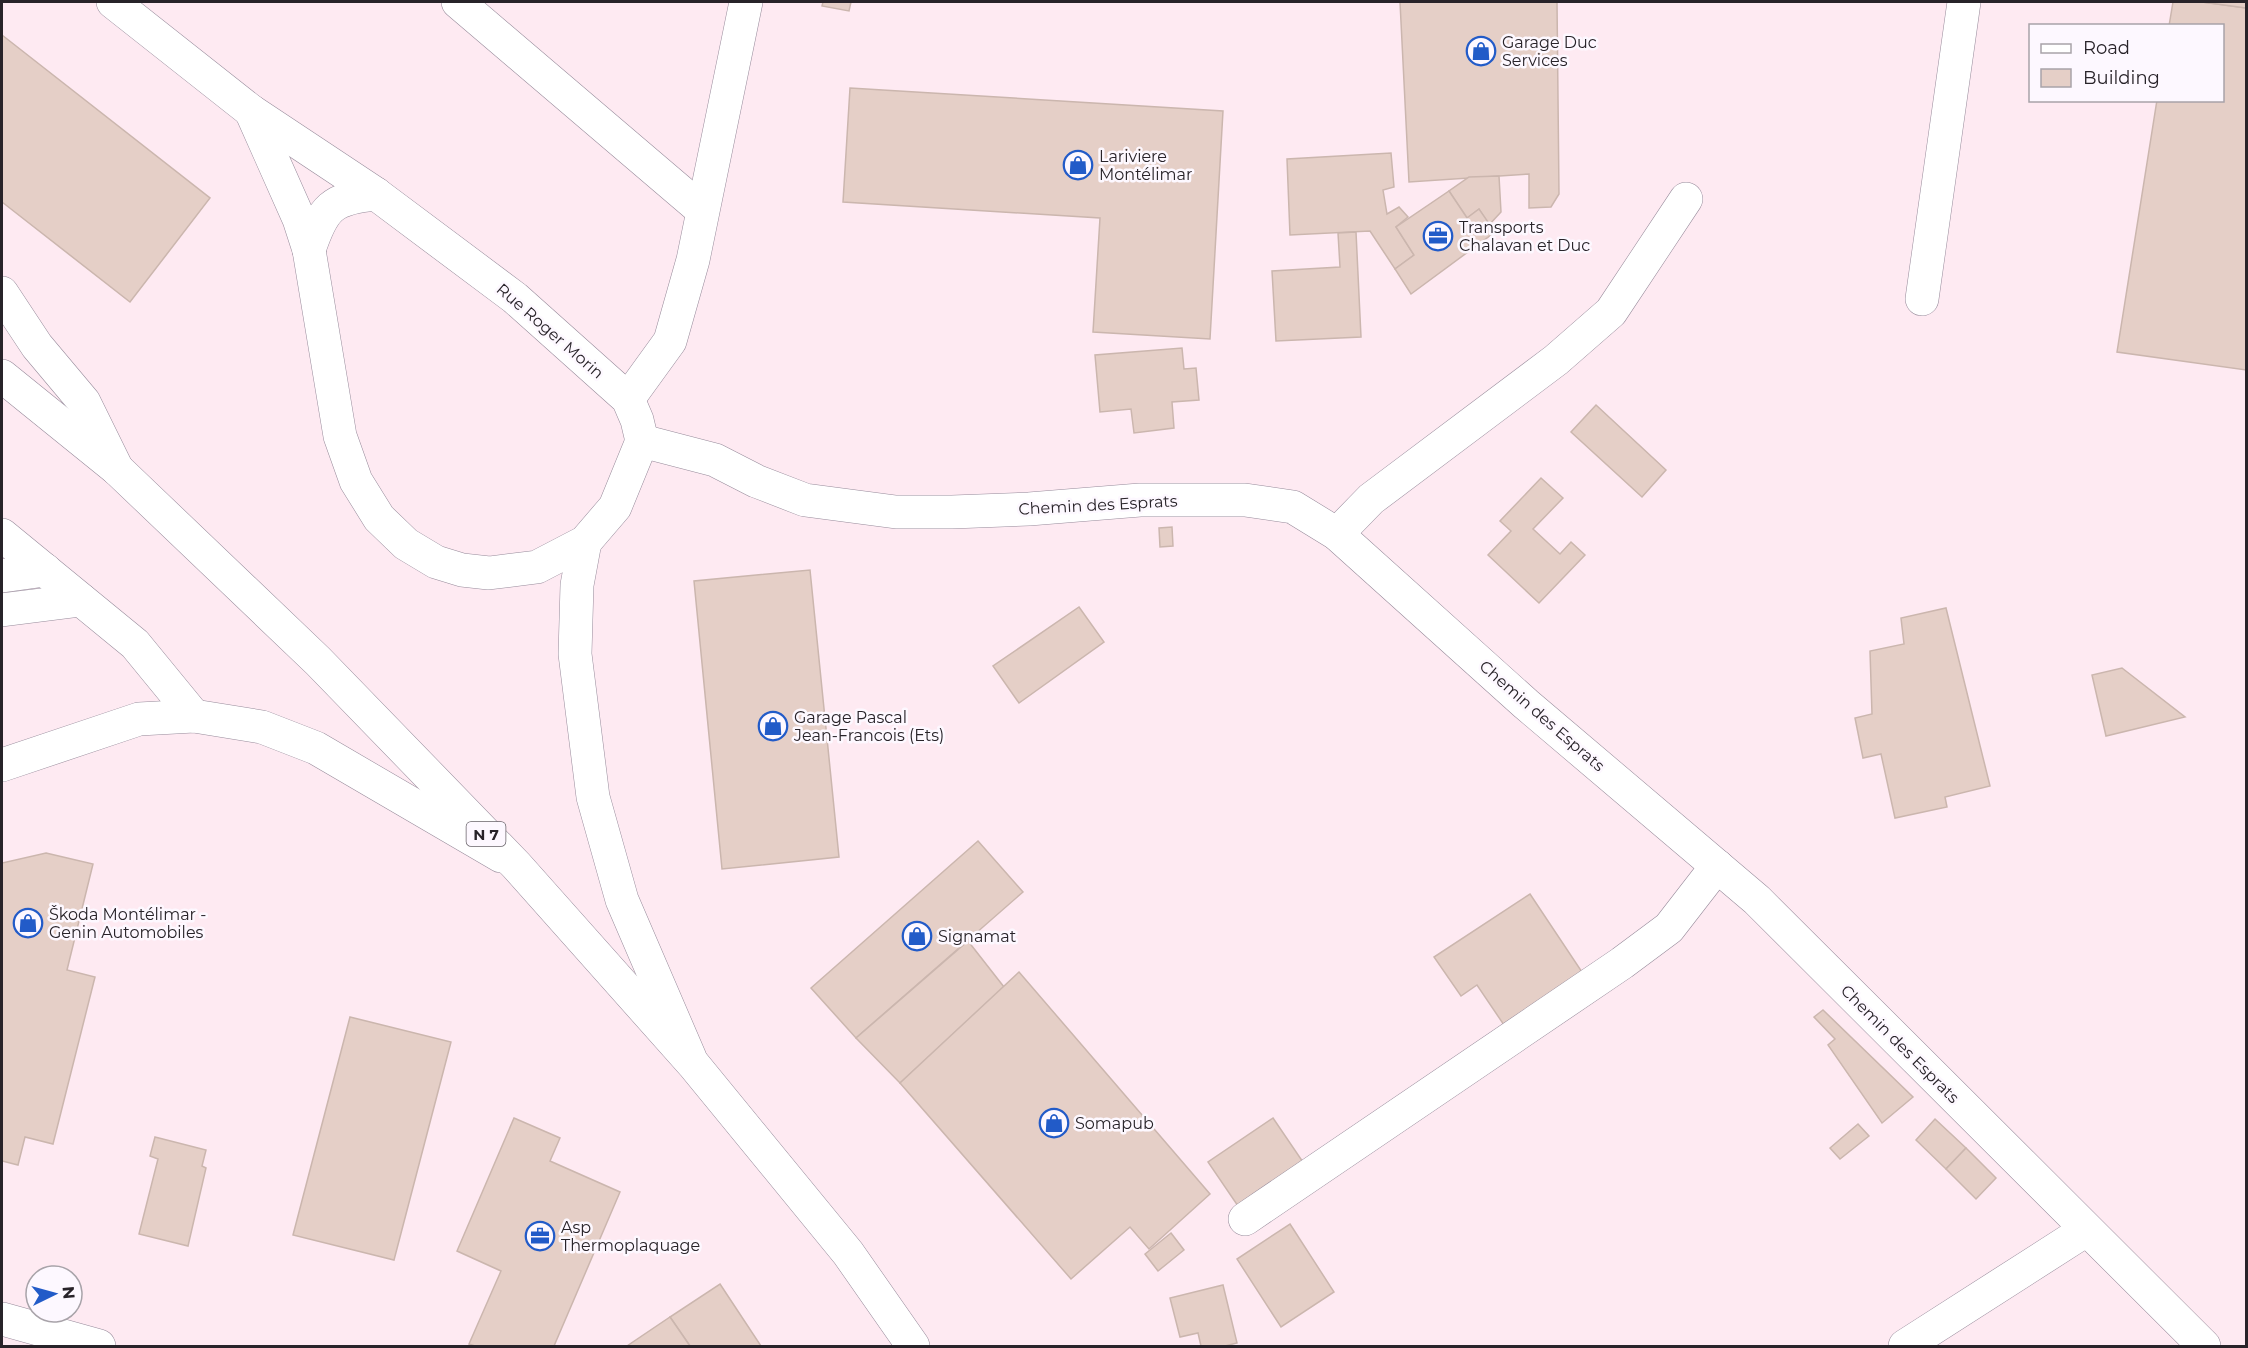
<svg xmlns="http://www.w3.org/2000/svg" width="2248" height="1348" font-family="Montserrat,sans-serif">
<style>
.industrial{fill:#feeaf2;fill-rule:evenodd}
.building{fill:#e5cfc7;stroke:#cbb6ae;stroke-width:1.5}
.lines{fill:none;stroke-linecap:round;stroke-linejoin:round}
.minor-casing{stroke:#978b9b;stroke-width:34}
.major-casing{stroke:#978b9b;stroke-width:34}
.minor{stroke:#fff;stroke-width:33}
.major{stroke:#fff;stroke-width:33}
.labels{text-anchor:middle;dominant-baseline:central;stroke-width:5;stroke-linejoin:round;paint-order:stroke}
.shield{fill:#fdf8ff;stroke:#686369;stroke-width:1.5}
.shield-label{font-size:15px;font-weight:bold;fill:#282329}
.poi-label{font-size:16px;fill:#282329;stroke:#fdf8ff;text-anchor:start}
.street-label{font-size:16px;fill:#282329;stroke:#fdf8ff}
</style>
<rect width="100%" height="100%" fill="#fdf8ff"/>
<path class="industrial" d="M2,2H2246V1346H2ZM2030,26H2222V100H2030ZM36,1276H72V1312H36Z"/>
<g class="building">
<polygon points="823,2 851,2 849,11 822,6"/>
<polygon points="1400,2 1557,2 1559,194 1551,207 1529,208 1529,174 1409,182"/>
<polygon points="2173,2 2202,2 2246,8 2246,370 2117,352 2157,100 2222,100 2222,26 2169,26"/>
<polygon points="2202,2 2246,2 2246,8"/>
<polygon points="2,35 210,198 130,302 2,202"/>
<polygon points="850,88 1223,111 1210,339 1093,332 1100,218 843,202"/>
<polygon points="1391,153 1394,187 1383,190 1387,214 1399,207 1408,217 1396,227 1414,255 1395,269 1370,231 1290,235 1287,159"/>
<polygon points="1499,176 1501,212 1489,225 1479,209 1467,218 1449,191 1469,177"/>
<polygon points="1449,191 1467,218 1479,209 1495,232 1411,294 1395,269 1414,255 1396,227"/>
<polygon points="1356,232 1361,337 1276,341 1272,271 1340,267 1338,233"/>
<polygon points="1182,348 1184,369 1196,368 1199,400 1172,402 1174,428 1134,433 1131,409 1100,412 1095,355"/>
<polygon points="1596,405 1666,470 1642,497 1571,432"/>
<polygon points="1541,478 1563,498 1533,529 1560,554 1571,542 1585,555 1539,603 1488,555 1511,531 1500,521"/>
<polygon points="1172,527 1173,546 1160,547 1159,528"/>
<polygon points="810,570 839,857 722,869 694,581"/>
<polygon points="1079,607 1104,642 1019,703 993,666"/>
<polygon points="1946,608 1990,786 1945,797 1947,807 1895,818 1881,754 1863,758 1855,718 1872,714 1870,651 1904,644 1901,618"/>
<polygon points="2122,668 2185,717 2106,736 2092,675"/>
<polygon points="978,841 1023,892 856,1038 811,988"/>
<polygon points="46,853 93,864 67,970 95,977 53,1144 25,1137 18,1165 2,1161 2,863"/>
<polygon points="1530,894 1584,975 1506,1028 1477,985 1461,996 1434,957"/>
<polygon points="968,941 1004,987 900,1083 856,1038"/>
<polygon points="1019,972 1210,1194 1149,1249 1130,1227 1071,1279 900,1083"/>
<polygon points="1823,1010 1913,1097 1882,1123 1828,1045 1835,1039 1814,1017"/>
<polygon points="350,1017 451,1042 394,1260 293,1235"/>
<polygon points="514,1118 560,1138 550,1161 620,1192 554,1346 475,1346 469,1344 501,1271 457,1251"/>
<polygon points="1273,1118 1305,1165 1240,1209 1208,1162"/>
<polygon points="1935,1119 1966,1148 1946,1169 1916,1140"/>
<polygon points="1858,1124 1869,1136 1840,1159 1830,1148"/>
<polygon points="155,1137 206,1150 202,1166 206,1168 188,1246 139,1234 158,1159 150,1156"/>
<polygon points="1966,1148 1996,1178 1976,1199 1946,1169"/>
<polygon points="1290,1224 1334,1292 1281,1327 1237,1259"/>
<polygon points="1171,1233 1184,1250 1158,1271 1145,1254"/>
<polygon points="720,1284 761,1346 690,1346 670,1317"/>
<polygon points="1223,1285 1237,1343 1225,1346 1201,1346 1198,1333 1180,1337 1170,1298"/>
<polygon points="670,1317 690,1346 627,1346"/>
</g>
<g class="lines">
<g class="minor-casing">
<g id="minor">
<polyline points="113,2 251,111 376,194 515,298 628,399 637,420 642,441"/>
<polyline points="458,2 702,210"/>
<polyline points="251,111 299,219 309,250 340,436 356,481 379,518 406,544 436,562 462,570 489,573 537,567 585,542 615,507 642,441"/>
<path d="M309,250C323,208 331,198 376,194"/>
<polyline points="2,293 37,346 84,402 117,469"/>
<polyline points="1922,299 1964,2"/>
<polyline points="628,399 670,341 693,260 746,2"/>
<polyline points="642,441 715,460 756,481 805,500 896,512 952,512 1029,509 1140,500 1245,500 1293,507 1337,534 1526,704 1757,900 2204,1346"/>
<polyline points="1337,534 1371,499 1556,360 1611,312 1686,199"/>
<polyline points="2,535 135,644 194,716"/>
<polyline points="585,542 577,585 575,654 593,797 622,900 690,1058"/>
<polyline points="2,576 45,570"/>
<polyline points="2,610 81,600"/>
<polyline points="2,765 139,719 194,716 262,727 316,748 501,856"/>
<polyline points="1245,1219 1622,963 1669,928 1717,866"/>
<polyline points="2,1319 99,1346"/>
<polyline points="1905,1346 2086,1230"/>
</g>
</g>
<g class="major-casing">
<polyline id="major" points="2,376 117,469 318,661 516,865 694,1065 848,1253 913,1346"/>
</g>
<use href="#minor" class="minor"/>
<use href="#major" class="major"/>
</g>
<defs>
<g id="shop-ring" transform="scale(1.5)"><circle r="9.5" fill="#fdf8ff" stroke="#225bc8" stroke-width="1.5"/><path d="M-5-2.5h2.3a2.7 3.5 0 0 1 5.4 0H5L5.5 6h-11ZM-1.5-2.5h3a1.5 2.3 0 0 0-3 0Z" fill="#225bc8"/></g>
<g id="office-ring" transform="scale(1.5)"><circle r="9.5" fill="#fdf8ff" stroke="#225bc8" stroke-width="1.5"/><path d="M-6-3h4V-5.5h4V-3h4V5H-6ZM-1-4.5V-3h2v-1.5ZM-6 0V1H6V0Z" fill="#225bc8"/></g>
</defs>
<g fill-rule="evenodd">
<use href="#shop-ring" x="1481" y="51"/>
<use href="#shop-ring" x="1078" y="165"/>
<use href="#office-ring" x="1438" y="236"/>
<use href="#shop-ring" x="773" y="726"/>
<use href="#shop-ring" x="28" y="923"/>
<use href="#shop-ring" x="917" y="936"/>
<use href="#shop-ring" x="1054" y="1123"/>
<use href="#office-ring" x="540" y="1236"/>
</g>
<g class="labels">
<rect class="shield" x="466.5" y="822" width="39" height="24" rx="4.5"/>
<g class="shield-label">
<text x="486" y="834">N 7</text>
</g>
<g class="poi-label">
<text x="1502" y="42">Garage Duc<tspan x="1502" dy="18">Services</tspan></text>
<text x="1099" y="156">Lariviere<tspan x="1099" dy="18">Montélimar</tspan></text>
<text x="1459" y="227">Transports<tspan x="1459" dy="18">Chalavan et Duc</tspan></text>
<text x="794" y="717">Garage Pascal<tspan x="794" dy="18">Jean-Francois (Ets)</tspan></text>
<text x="49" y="914">Škoda Montélimar -<tspan x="49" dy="18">Genin Automobiles</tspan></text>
<text x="938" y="936">Signamat</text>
<text x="1075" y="1123">Somapub</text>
<text x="561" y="1227">Asp<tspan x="561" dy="18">Thermoplaquage</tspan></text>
</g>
<g class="street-label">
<text transform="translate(550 331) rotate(41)">Rue Roger Morin</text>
<text transform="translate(1098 505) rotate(-3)">Chemin des Esprats</text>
<text transform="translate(1542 716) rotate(41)">Chemin des Esprats</text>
<text transform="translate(1900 1044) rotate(45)">Chemin des Esprats</text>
</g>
</g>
<rect width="2248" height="1348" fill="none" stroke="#282329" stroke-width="6"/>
<rect x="2029" y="24" width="195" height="78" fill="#fdf8ff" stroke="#a8a3a9" stroke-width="1.5"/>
<rect x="2041" y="44" width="30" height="9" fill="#ffffff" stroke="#a8a3a9" stroke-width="1.5"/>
<text x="2083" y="54" font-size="18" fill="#282329">Road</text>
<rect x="2041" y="69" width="30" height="18" fill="#e5cfc7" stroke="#a8a3a9" stroke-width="1.5"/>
<text x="2083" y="84" font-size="18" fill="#282329">Building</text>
<g transform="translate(54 1294) rotate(85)"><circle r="28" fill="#fdf8ff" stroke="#a8a3a9" stroke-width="1.5"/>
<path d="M0-4.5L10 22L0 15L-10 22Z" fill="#225bc8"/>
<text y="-9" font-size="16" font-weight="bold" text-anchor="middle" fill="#282329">N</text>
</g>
</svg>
